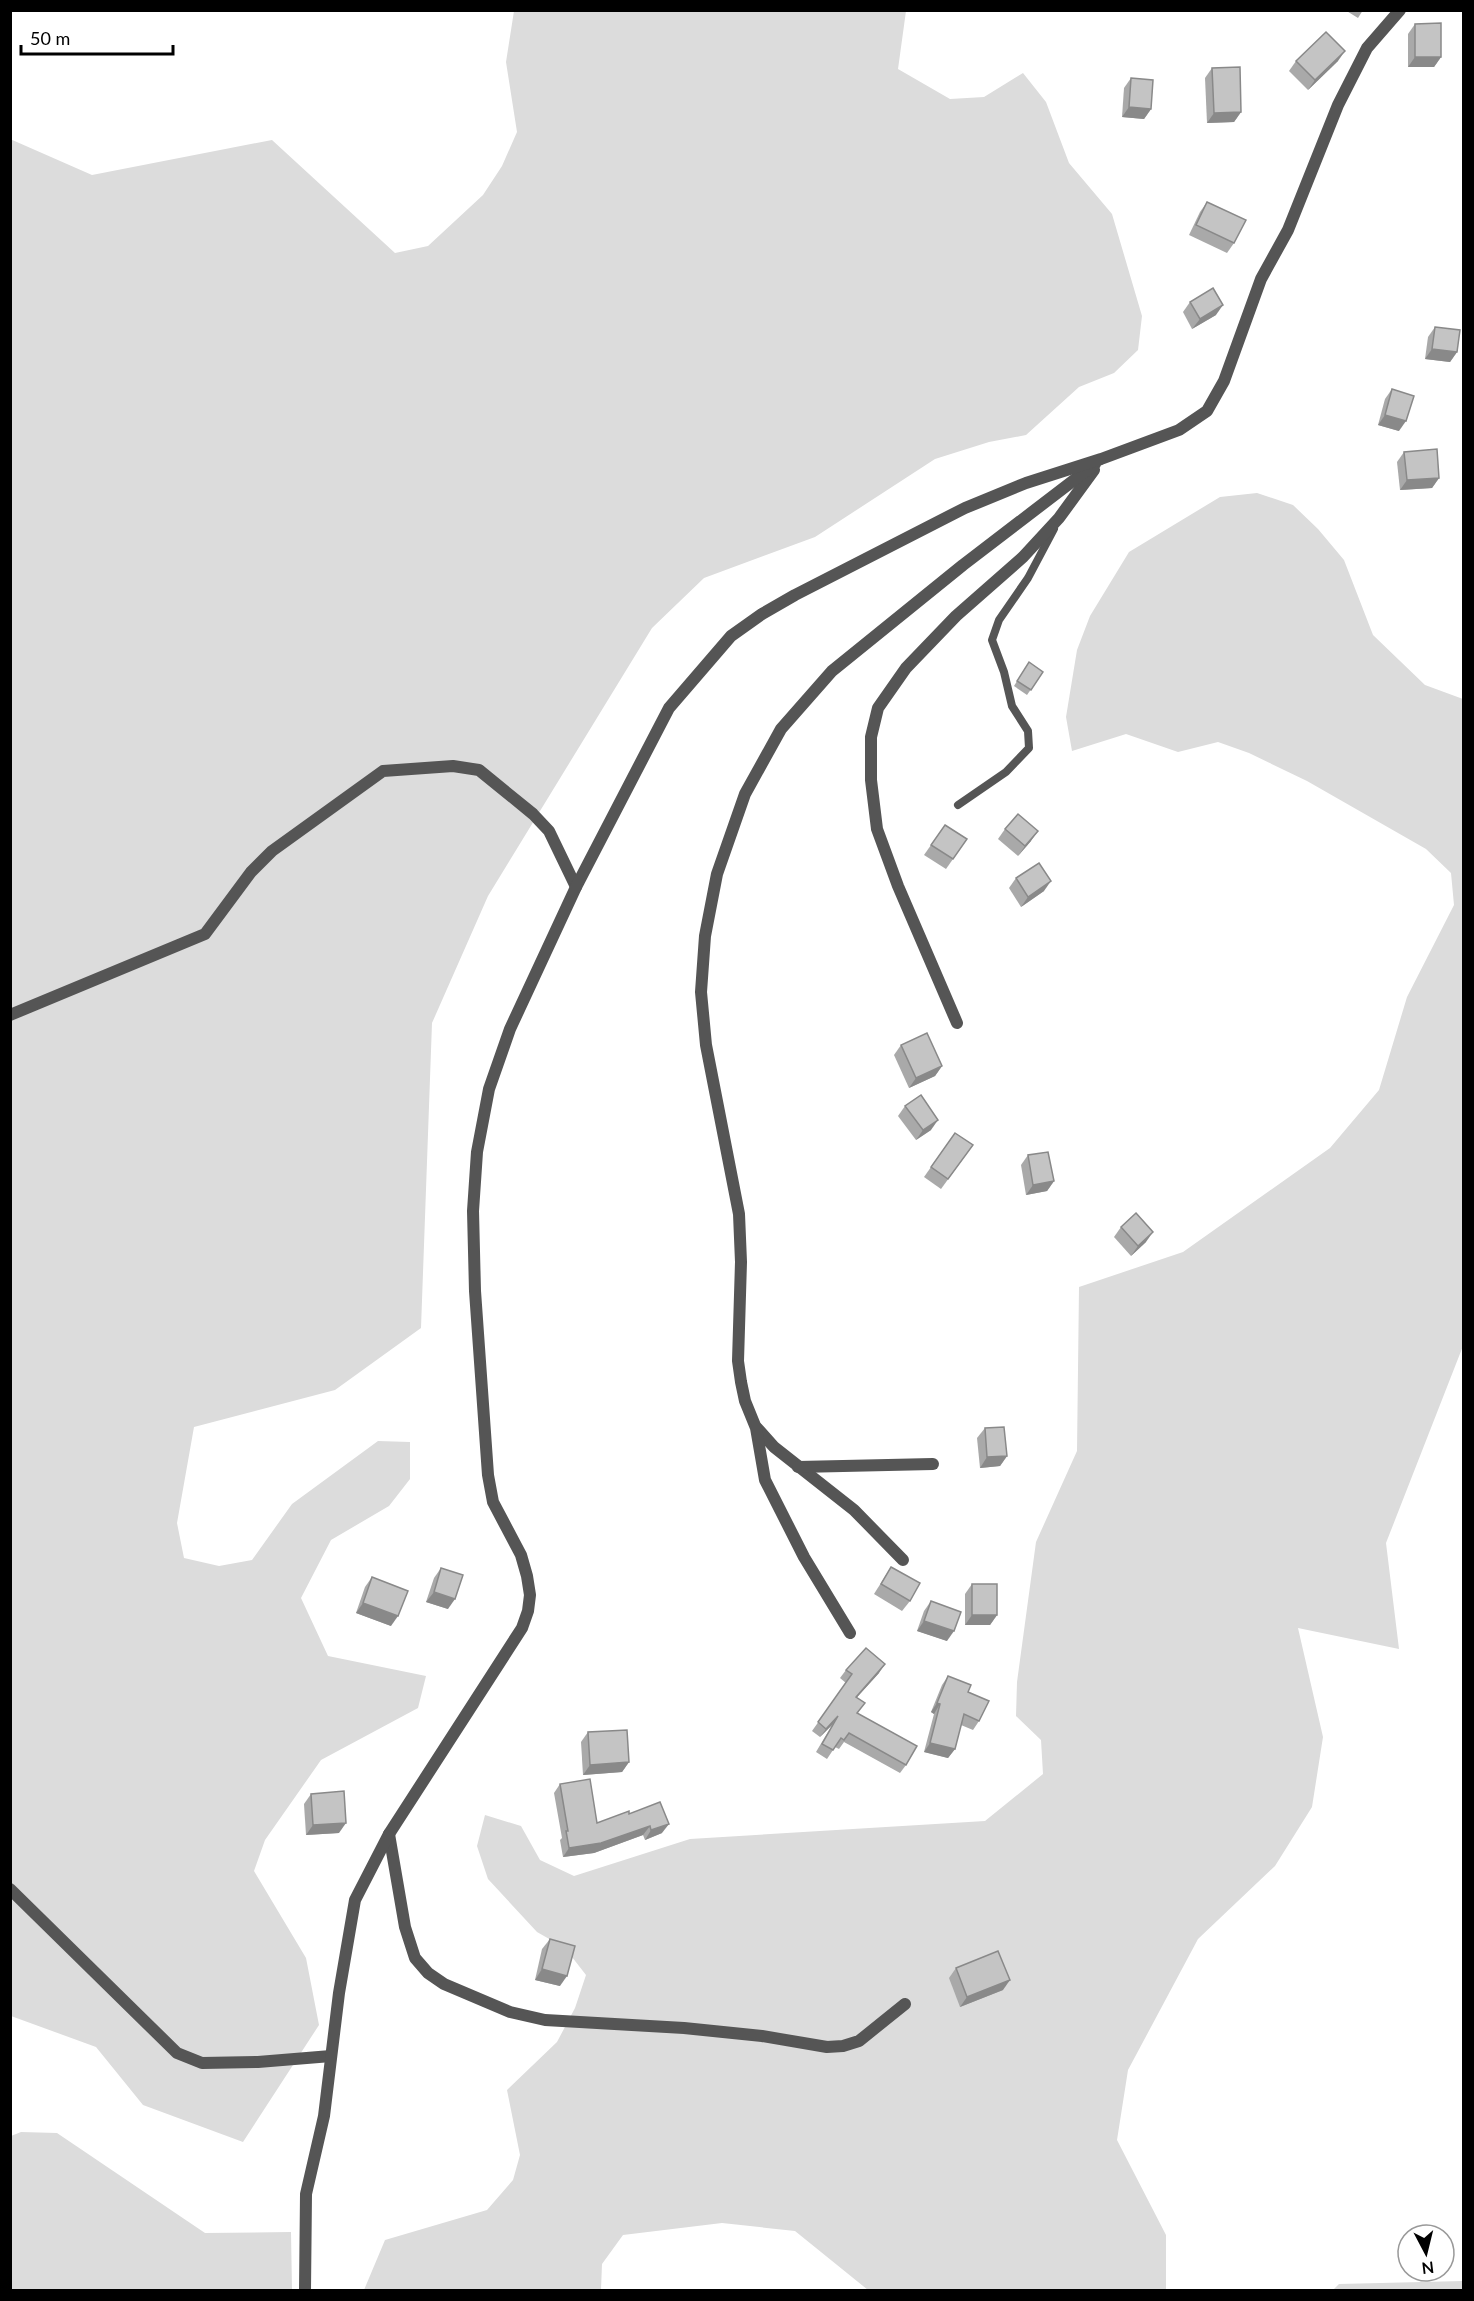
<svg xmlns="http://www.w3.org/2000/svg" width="1474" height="2301" font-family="Lato,sans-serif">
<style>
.green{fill:#dcdcdc}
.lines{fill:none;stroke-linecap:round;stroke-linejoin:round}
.service{stroke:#555;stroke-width:8}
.minor{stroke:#555;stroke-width:12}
.wall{fill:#a9a9a9}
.shaded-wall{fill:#898989}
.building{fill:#c4c4c4;stroke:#898989;stroke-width:1.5}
</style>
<rect width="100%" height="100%" fill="#fff"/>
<g class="green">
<polygon points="514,11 906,11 898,69 950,99 984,97 1023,73 1046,102 1069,163 1112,214 1142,316 1138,350 1114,373 1079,387 1026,435 989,442 935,459 815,537 704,578 652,628 488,896 432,1023 421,1328 335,1390 194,1427 177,1523 184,1558 219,1566 252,1560 292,1504 378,1441 410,1442 410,1479 389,1506 331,1540 301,1598 328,1656 426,1676 418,1708 321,1760 265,1840 254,1871 306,1958 319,2025 243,2142 143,2105 96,2047 11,2016 10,139 92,175 272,140 395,253 428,246 483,195 502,166 517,132 506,62"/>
<polygon points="1257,493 1293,505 1318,529 1344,560 1373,635 1425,685 1463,699 1463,1346 1386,1543 1399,1649 1298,1628 1323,1737 1312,1807 1275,1866 1198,1939 1128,2070 1117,2140 1166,2235 1166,2290 868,2290 795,2231 722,2223 623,2235 602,2264 601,2290 364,2290 385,2240 487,2210 513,2180 520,2155 507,2090 557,2042 575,2008 586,1975 565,1948 537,1932 488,1879 477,1846 485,1815 521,1826 540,1860 574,1876 690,1839 985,1821 1043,1774 1041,1740 1016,1716 1017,1682 1036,1542 1077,1451 1079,1287 1183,1252 1330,1148 1379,1090 1407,997 1454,905 1451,873 1426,849 1307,781 1249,753 1218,742 1178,752 1126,734 1072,751 1066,717 1077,650 1090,616 1129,552 1220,497"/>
<polygon points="21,2132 57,2133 205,2233 291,2232 292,2290 11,2290 11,2136"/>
<polygon points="1463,2281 1463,2290 1333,2290 1339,2284"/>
</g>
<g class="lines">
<polyline class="service" points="958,805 1006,772 1029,748 1028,731 1012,706 1004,672 992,640 999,620 1028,578 1054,529"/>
<g class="minor">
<polyline points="10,1015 205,934 251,872 272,851 383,771 453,766 479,770 533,814 549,831 576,887"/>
<polyline points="957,1023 898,886 877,829 871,780 871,737 878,708 906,668 956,616 1023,557 1059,518 1094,470"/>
<polyline points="757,1428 774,1447 854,1510 903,1560"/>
<polyline points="798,1467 933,1464"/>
<polyline points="850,1633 804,1557 765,1480 756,1428 745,1401 741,1382 738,1361 741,1262 739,1214 706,1045 701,992 705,936 717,874 745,794 781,729 832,671 963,565 1095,464"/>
<polyline points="389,1834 405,1927 415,1958 428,1973 444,1984 510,2012 545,2020 684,2028 762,2036 827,2047 843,2046 859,2041 905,2004"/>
<polyline points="10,1889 177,2053 202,2063 258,2062 331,2056"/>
<polyline points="305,2290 306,2194 324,2116 339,1993 355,1900 389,1834 522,1628 528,1611 530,1595 527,1576 521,1555 493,1502 488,1475 475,1291 473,1211 477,1152 489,1089 510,1029 576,887 669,708 731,636 762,614 795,595 965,508 1026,483 1101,459 1179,430 1207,411 1224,381 1261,279 1288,230 1338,105 1367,48 1400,10"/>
</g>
</g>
<g class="wall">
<polygon points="1345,10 1363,10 1358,18"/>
<polygon points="1415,24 1441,57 1434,67 1408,67 1408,34"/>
<polygon points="1296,61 1338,61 1308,90 1289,71"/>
<polygon points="1212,68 1241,112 1234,122 1207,123 1205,78"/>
<polygon points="1131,78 1151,109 1144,119 1122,117 1124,88"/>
<polygon points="1207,202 1234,243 1227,253 1189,235 1200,212"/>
<polygon points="1190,302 1216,315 1192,329 1183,312"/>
<polygon points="1435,327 1457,352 1450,362 1425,359 1428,337"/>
<polygon points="1392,389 1399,431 1378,425 1385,399"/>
<polygon points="1404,452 1439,478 1432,488 1400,490 1397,462"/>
<polygon points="1029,662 1043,672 1027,695 1014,686"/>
<polygon points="945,825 967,839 946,869 924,855"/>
<polygon points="1005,829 1031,841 1018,856 998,839"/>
<polygon points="1016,878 1044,891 1021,907 1009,888"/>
<polygon points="901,1045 942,1066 935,1076 909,1088 894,1055"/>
<polygon points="905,1106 931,1130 916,1140 898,1116"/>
<polygon points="955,1133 973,1145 941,1189 924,1177"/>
<polygon points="1028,1155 1054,1181 1047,1191 1026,1195 1021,1165"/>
<polygon points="1121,1227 1146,1242 1131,1256 1114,1237"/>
<polygon points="985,1428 1007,1456 1000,1466 980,1468 977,1438"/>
<polygon points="891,1567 910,1601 902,1611 874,1594"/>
<polygon points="441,1568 448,1609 426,1602 434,1578"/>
<polygon points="372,1577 391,1626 356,1613 365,1587"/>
<polygon points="972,1584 997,1615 990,1625 965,1625 965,1594"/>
<polygon points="931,1601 947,1641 917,1631 924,1611"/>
<polygon points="846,1670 879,1673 857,1697 857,1713 906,1765 900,1773 844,1742 839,1749 835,1747 827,1759 816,1752 832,1725 820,1737 812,1731 846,1683 840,1678"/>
<polygon points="948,1676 968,1692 979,1721 973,1730 961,1725 955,1749 948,1758 924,1752 934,1714 931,1712 942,1685"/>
<polygon points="588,1732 629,1762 622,1772 583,1775 581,1742"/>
<polygon points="560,1784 597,1823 629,1814 662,1833 645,1840 643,1835 594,1853 563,1857 560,1840 562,1838 554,1793"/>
<polygon points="311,1794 339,1833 306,1835 304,1804"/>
<polygon points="550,1939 560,1986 535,1980 542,1949"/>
<polygon points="956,1968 1003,1990 960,2007 949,1978"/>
</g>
<g class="shaded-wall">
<polygon points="1345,51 1338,61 1308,90 1315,80"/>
<polygon points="1415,57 1441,57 1434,67 1408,67"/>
<polygon points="1129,107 1151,109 1144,119 1122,117"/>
<polygon points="1241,112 1234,122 1207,123 1214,113"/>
<polygon points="1223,305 1216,315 1192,329 1200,319"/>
<polygon points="1432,349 1457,352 1450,362 1425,359"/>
<polygon points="1385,415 1406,421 1399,431 1378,425"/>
<polygon points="1439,478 1432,488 1400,490 1407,480"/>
<polygon points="1038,831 1031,841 1018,856 1025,846"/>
<polygon points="1051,881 1044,891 1021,907 1028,897"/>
<polygon points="942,1066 935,1076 909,1088 916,1078"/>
<polygon points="938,1120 931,1130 916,1140 923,1130"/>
<polygon points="1054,1181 1047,1191 1026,1195 1033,1185"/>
<polygon points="1153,1232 1146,1242 1131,1256 1138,1246"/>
<polygon points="1007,1456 1000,1466 980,1468 987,1457"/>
<polygon points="434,1592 455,1599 448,1609 426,1602"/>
<polygon points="363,1603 398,1616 391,1626 356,1613"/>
<polygon points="972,1615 997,1615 990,1625 965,1625"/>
<polygon points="924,1621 954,1631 947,1641 917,1631"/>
<polygon points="885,1664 879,1673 850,1705 856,1697"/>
<polygon points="937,1703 940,1704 934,1714 931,1712"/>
<polygon points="838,1716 832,1725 820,1737 826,1729"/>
<polygon points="930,1743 955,1749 948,1758 924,1752"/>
<polygon points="629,1762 622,1772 583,1775 590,1765"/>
<polygon points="346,1823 339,1833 306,1835 313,1825"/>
<polygon points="669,1824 662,1833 645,1840 651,1830"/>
<polygon points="650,1826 643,1835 594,1853 563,1857 569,1848"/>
<polygon points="542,1969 567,1976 560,1986 535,1980"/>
<polygon points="1010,1980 1003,1990 960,2007 967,1997"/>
</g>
<g class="building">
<polygon points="1441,23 1441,57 1415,57 1415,24"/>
<polygon points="1326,32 1345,51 1315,80 1296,61"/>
<polygon points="1240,67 1241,112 1214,113 1212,68"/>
<polygon points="1131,78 1153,80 1151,109 1129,107"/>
<polygon points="1207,202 1246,220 1234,243 1196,225"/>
<polygon points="1213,288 1223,305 1200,319 1190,302"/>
<polygon points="1435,327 1460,330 1457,352 1432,349"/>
<polygon points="1392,389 1414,396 1406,421 1385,415"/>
<polygon points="1437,449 1439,478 1407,480 1404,452"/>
<polygon points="1029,662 1043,672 1031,690 1017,681"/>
<polygon points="1018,814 1038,831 1025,846 1005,829"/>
<polygon points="945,825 967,839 953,859 931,845"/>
<polygon points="1039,863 1051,881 1028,897 1016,878"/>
<polygon points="927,1033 942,1066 916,1078 901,1045"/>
<polygon points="921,1095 938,1120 923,1130 905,1106"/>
<polygon points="955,1133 973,1145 948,1179 931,1167"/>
<polygon points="1048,1152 1054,1181 1033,1185 1028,1155"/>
<polygon points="1136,1213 1153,1232 1138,1246 1121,1227"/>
<polygon points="1004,1427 1007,1456 987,1457 985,1428"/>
<polygon points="891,1567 920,1583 910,1601 881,1584"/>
<polygon points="441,1568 463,1575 455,1599 434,1592"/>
<polygon points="372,1577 408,1591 398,1616 363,1603"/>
<rect x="972" y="1584" width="25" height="31"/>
<polygon points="931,1601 961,1612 954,1631 924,1621"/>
<polygon points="866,1648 885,1664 856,1697 865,1703 857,1713 917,1746 906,1765 849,1733 844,1740 841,1738 833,1750 822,1744 838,1716 826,1729 818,1722 852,1674 846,1670"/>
<polygon points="948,1676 971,1685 968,1692 989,1701 979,1721 964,1714 955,1749 930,1743 940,1704 937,1703"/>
<polygon points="627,1730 629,1762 590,1765 588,1732"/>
<polygon points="590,1779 597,1823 629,1811 629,1814 660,1802 669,1824 651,1830 650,1826 601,1843 569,1848 566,1831 568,1831 560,1784"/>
<polygon points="344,1791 346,1823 313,1825 311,1794"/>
<polygon points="550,1939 575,1946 567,1976 542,1969"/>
<polygon points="998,1951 1010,1980 967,1997 956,1968"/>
</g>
<rect width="1474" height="2301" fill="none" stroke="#000000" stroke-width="24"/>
<g transform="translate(1426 2253) rotate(173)"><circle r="28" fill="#ffffff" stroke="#999999" stroke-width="1.5"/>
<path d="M0-4.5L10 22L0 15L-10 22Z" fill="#000000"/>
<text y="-9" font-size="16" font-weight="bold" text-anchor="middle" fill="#000000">N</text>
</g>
<path d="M21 45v9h152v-9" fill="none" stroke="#000000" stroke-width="3"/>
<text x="30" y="45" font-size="18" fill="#000000" stroke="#ffffff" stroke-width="4.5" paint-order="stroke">50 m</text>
</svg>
